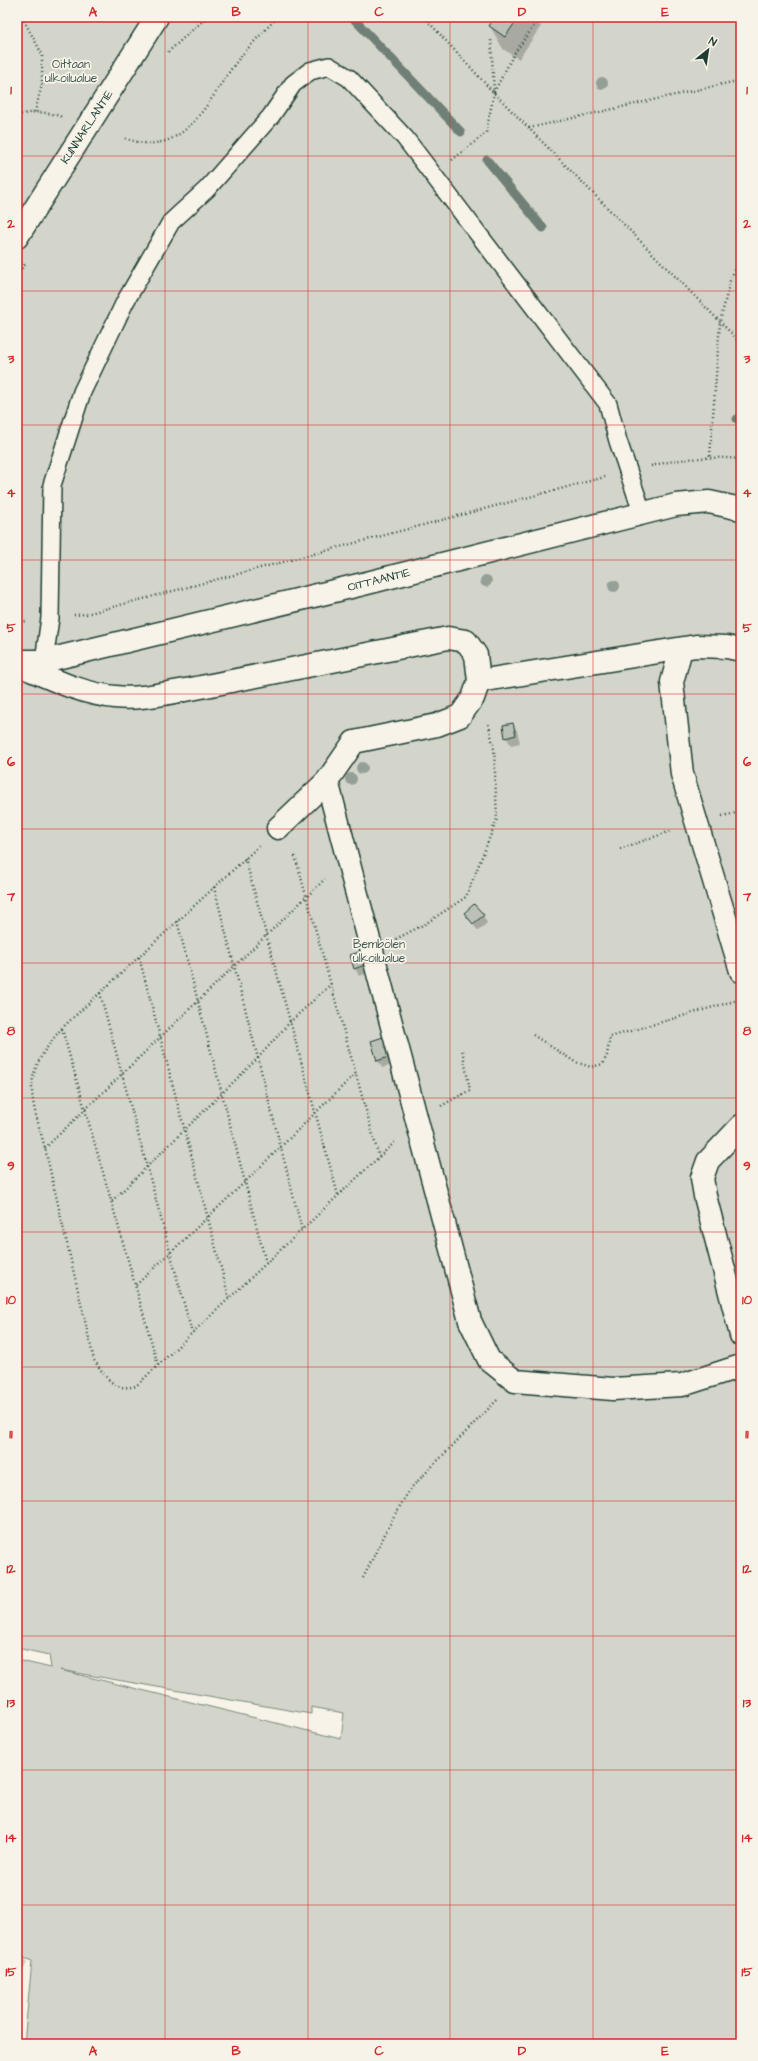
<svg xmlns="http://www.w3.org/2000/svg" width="758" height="2061" font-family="'Architects Daughter',sans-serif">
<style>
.green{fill:#d3d5ca;stroke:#79897f;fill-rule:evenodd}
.shadow{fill:#0003}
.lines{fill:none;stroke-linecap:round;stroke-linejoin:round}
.stream{stroke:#6f8077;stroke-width:9}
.building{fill:#bbc1b6;stroke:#1f3d34}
.service-casing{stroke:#1f3d34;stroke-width:20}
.minor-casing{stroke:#1f3d34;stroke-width:25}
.secondary-casing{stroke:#1f3d34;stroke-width:25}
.path{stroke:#1f3d34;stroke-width:2.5;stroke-dasharray:1 3;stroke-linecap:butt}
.service{stroke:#f7f3e8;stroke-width:17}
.minor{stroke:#f7f3e8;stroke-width:22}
.secondary{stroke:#f7f3e8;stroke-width:22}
.tree{fill:#949f96}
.grid{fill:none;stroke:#d62828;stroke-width:1;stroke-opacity:0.55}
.labels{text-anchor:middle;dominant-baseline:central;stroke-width:3.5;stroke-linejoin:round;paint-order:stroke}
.park-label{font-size:12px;fill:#435b52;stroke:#f7f3e8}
.street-label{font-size:12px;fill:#1f3d34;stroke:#f7f3e8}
.neatline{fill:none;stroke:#d62828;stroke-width:1.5}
.grid-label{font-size:13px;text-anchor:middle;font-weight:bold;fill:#d62828}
</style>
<rect width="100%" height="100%" fill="#f7f3e8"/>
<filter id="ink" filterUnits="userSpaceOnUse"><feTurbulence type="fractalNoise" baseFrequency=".025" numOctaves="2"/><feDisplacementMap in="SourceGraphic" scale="8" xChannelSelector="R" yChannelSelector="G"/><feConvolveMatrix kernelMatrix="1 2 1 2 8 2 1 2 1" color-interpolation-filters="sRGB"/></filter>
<g filter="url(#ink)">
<path class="green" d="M17,17H741V2044H24L32,1961L17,1955V1660L51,1668L49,1655L17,1648ZM60,1670L311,1714V1707L344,1713L341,1739Z"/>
<g class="shadow">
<polygon points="497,17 536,17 541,26 519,59 503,49 490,26"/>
<polygon points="513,724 517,731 520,743 511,745 506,737"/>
<polygon points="465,913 483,915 487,923 478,931"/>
<polygon points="361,952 369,973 359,976 355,968"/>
<polygon points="385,1038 395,1064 382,1068 378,1061 372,1041"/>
<polygon points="17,1952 22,1954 27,1962 21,1975 17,1974"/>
</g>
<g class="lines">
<g class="stream">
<polyline points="352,17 461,132"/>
<polyline points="487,160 543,228"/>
<polyline points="737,419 741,420"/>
</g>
</g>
<g class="building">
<polygon points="495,17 519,17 505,37 489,26"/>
<polygon points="513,723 516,735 505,738 503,725"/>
<polygon points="474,904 484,915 473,924 464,913"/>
<polygon points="362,951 365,965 354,969 350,955"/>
<polygon points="386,1036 391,1056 377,1061 371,1041"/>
<polygon points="17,1951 23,1954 17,1966"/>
</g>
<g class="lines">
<g class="service-casing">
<polyline id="service" points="44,661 50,618 52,485 82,392 125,302 171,222 207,189 271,116 293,84 310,71 329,66 349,78 405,138 608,404 618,441 642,512"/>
</g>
<g class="minor-casing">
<g id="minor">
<polyline points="681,649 672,682 682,774 741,971"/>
<polyline points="18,661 44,661 363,584 676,505 709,502 741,509"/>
<path d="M17,664C48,677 81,694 115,697C139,700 167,693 191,689L448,638L466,641L476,655L479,681L473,698L460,716L437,725L354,742L327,781L278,828"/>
<polyline points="479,681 696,646 727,647 741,650"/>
<polyline points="327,781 470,1321 489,1360 515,1381 613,1389 682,1385 741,1366"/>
<polyline points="741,1126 708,1161 702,1178 705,1196 741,1335"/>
</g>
</g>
<g class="secondary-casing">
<polyline id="secondary" points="17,237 157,17"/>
</g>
<g class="path">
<polyline points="22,17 42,54 42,84 35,112"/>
<polyline points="424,17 494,93 741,343"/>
<polyline points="168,52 207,17"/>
<polyline points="494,92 514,54 540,17"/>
<path d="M17,116C33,110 47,112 63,117"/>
<polyline points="529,128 741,80"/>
<path d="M125,138C186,162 208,98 238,60C250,45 265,31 277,17"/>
<polyline points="452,160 486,133 494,93 491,38"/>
<polyline points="17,275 26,263"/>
<polyline points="710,456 720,322 730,281 741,255"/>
<path d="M651,466C681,458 710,456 741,459"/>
<polyline points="74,615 86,614 605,477"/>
<polyline points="17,624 26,621"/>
<polyline points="722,816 741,812"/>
<path d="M259,846L62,1028C21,1077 29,1090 45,1148L94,1360C106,1377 113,1392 136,1386L395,1142"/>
<polyline points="620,849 671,831"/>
<polyline points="295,856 379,1157"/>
<polyline points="245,858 338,1195"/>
<polyline points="214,887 302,1230"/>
<polyline points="177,921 266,1263"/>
<polyline points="396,939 425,924 466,897 497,819 494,749 488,722"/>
<polyline points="139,957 229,1298"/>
<polyline points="100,993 192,1333"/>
<polyline points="62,1029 158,1365"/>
<polyline points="533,1035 575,1062 591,1067 603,1064 607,1055 610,1037 741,999"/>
<polyline points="441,1106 470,1090 462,1049"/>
<polyline points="45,1148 325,879"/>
<polyline points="112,1201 258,1058 290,1022 331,984"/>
<polyline points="136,1285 245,1182 356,1073"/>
<polyline points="363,1578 394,1516 411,1488 497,1400"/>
</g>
<use href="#service" class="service"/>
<use href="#minor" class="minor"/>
<use href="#secondary" class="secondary"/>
</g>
<g class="tree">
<circle cx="602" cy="83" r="6"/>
<circle cx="486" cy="581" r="6"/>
<circle cx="614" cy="586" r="6"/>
<circle cx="362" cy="768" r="6"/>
<circle cx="351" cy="779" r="6"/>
</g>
</g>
<path class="grid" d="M165,17V2044M308,17V2044M450,17V2044M593,17V2044M17,156H741M17,291H741M17,425H741M17,560H741M17,694H741M17,829H741M17,963H741M17,1098H741M17,1232H741M17,1367H741M17,1501H741M17,1636H741M17,1770H741M17,1905H741"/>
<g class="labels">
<g class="park-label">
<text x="71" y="64">Oittaan<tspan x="71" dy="14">ulkoilualue</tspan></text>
<text x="379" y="944">Bembölen<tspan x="379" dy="14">ulkoilualue</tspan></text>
</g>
<g class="street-label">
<text transform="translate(87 127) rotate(-57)">KUNNARLANTIE</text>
<text transform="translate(379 580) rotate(-14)">OITTAANTIE</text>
</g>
</g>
<rect width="758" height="2061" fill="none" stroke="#f7f3e8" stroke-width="44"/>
<g transform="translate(708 50) rotate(30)" stroke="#f7f3e8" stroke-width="3" paint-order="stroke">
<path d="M0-3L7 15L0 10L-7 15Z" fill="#1f3d34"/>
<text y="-6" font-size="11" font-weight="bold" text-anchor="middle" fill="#1f3d34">N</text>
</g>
<rect x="22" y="22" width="714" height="2017" class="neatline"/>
<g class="grid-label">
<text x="93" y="16">A</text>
<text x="236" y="16">B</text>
<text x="379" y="16">C</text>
<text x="522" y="16">D</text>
<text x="665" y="16">E</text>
<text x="11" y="94">1</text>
<text x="747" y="94">1</text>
<text x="11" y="228">2</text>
<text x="747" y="228">2</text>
<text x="11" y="363">3</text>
<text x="747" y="363">3</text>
<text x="11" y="497">4</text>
<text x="747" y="497">4</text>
<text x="11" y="632">5</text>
<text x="747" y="632">5</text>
<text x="11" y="766">6</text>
<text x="747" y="766">6</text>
<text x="11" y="901">7</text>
<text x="747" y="901">7</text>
<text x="11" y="1035">8</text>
<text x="747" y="1035">8</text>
<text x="11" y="1170">9</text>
<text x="747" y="1170">9</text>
<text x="11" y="1304">10</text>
<text x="747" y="1304">10</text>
<text x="11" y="1438">11</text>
<text x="747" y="1438">11</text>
<text x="11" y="1573">12</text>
<text x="747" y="1573">12</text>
<text x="11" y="1707">13</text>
<text x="747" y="1707">13</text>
<text x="11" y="1842">14</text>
<text x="747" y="1842">14</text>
<text x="11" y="1976">15</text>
<text x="747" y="1976">15</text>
<text x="93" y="2055">A</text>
<text x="236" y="2055">B</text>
<text x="379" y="2055">C</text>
<text x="522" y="2055">D</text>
<text x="665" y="2055">E</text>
</g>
</svg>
